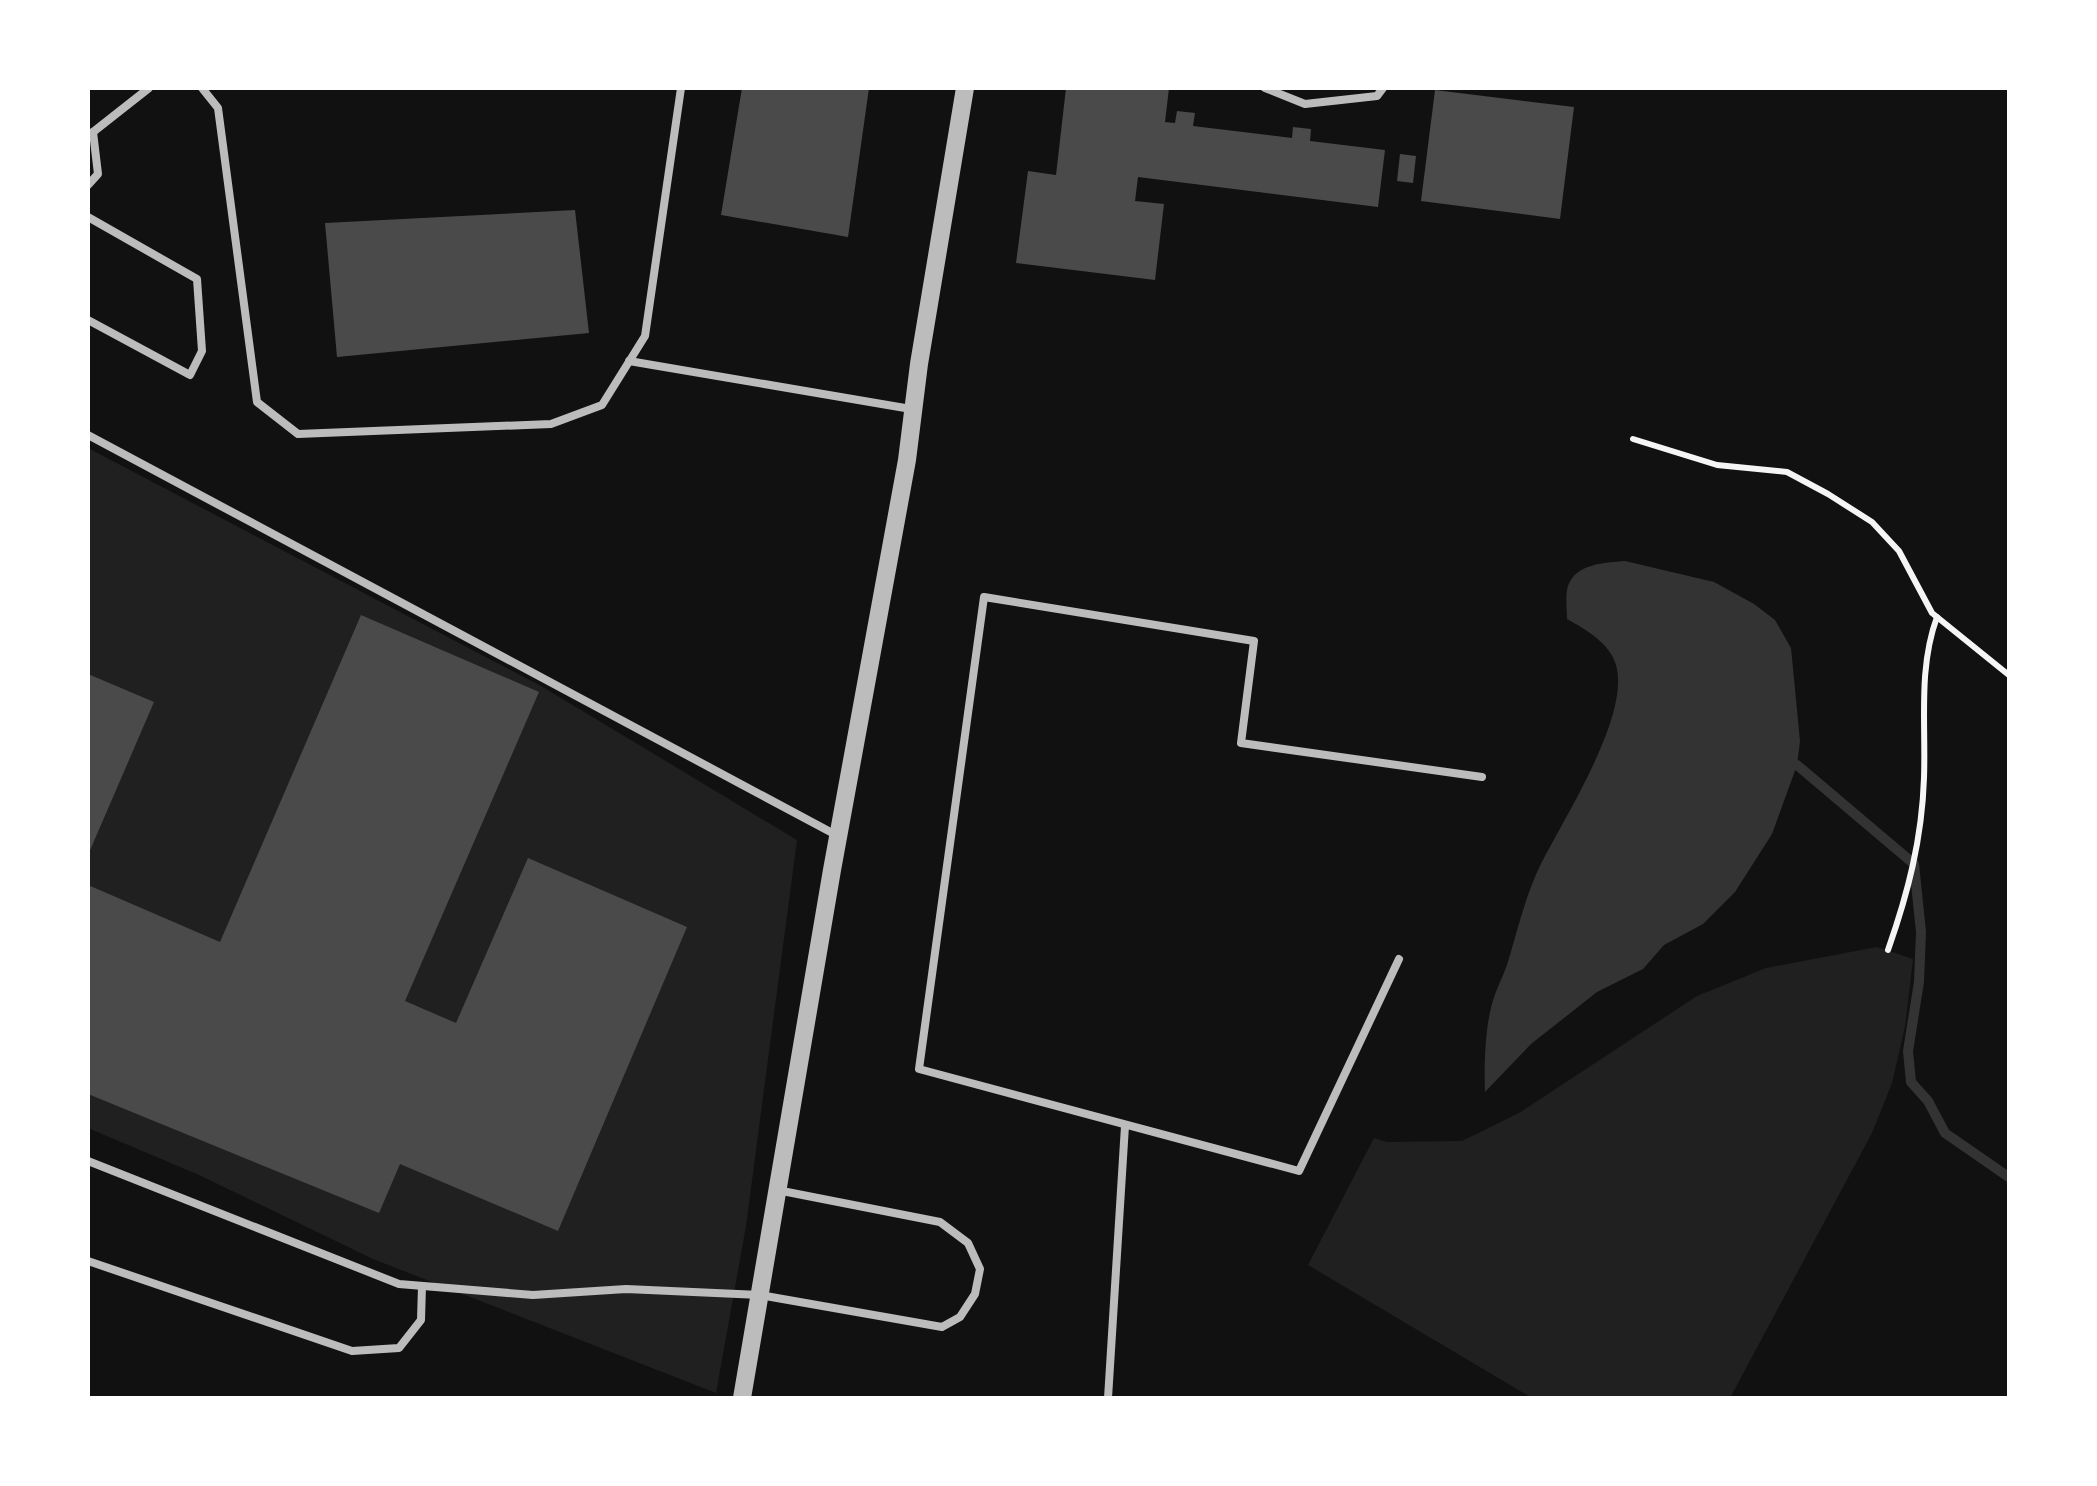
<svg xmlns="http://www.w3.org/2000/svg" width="2097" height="1486" font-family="Helvetica,sans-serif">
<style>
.green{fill:#202020}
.water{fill:#333}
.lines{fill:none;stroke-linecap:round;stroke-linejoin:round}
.stream{stroke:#333;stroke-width:10}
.building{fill:#4a4a4a}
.path{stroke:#f5f5f5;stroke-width:6}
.service{stroke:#bcbcbc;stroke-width:8}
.tertiary{stroke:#bcbcbc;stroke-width:18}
</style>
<rect width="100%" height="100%" fill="#111"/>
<g class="green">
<polygon points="88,448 541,686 797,840 746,1226 716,1393 373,1259 199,1175 88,1128"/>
<polygon points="1877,947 1913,959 1905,1027 1892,1083 1872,1133 1730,1398 1532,1398 1308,1265 1374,1138 1387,1142 1462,1141 1519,1113 1697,996 1766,968"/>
</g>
<path class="water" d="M1625,561L1714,582L1754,604L1775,620L1791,648L1800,741L1797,765L1772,834L1735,892L1703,924L1664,945L1643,969L1597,992L1531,1044L1485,1092C1484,1068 1485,1031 1491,1008C1494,993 1502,979 1507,965C1517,932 1524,901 1538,870C1561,822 1631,717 1616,665C1610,643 1585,629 1567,619C1567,610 1565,594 1568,586C1576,563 1605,563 1625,561Z"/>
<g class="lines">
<polyline class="stream" points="1797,765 1914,864 1921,932 1919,982 1908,1051 1911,1082 1928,1101 1945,1133 2010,1178"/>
</g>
<g class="building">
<polygon points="742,88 869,88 848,237 721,215"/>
<polygon points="1066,88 1169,88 1165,122 1175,123 1177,111 1195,113 1193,126 1292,138 1293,127 1311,129 1310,141 1385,150 1378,207 1138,177 1135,201 1164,204 1155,280 1016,263 1028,171 1056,175"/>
<polygon points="1435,90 1574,107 1560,219 1421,201"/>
<polygon points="1400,154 1416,156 1413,183 1397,181"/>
<polygon points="575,210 589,333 337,357 325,223"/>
<polygon points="361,615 539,692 405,1001 456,1023 528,858 687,927 558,1231 400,1164 379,1213 88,1094 88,885 220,942"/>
<polygon points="88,674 154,702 88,855"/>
</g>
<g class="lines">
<g class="path">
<polyline points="1633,439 1717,465 1787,472 1828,494 1872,522 1899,551 1932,613 2010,676"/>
<path d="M1888,950C1908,893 1922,839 1924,778C1926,723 1918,669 1937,617"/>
</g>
<g class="service">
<polyline points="202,88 218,108 257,402 298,434 551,424 602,405 645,336 681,88"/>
<polyline points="1265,88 1305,104 1377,96 1383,88"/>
<polyline points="88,136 149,88"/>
<polyline points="88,185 98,174 93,132"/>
<polyline points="88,217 197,279 202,351 190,375 88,320"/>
<polyline points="629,361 911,409"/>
<polyline points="88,435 838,836"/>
<polyline points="1399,959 1299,1171 919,1069 984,597 1254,641 1241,743 1482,777"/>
<polyline points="88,1161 399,1284 533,1295 626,1289 760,1295 942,1327 960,1317 975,1294 980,1269 968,1243 940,1222 777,1190"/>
<polyline points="88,1261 352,1351 399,1348 421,1320 422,1286"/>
<polyline points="1108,1398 1125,1126"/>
</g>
<polyline class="tertiary" points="742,1398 832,870 907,460 919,364 965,88"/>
</g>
<rect width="2097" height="1486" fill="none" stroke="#ffffff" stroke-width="180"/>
</svg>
